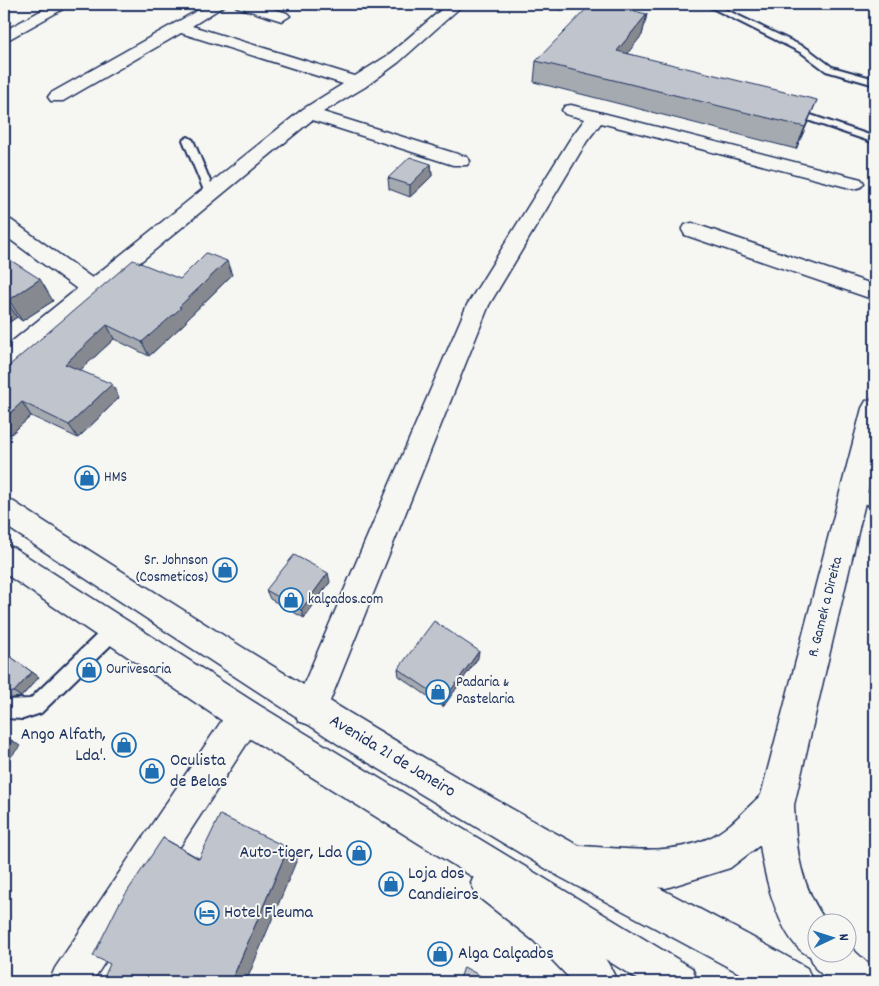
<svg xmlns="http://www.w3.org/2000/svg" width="879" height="986" font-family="Dekko,sans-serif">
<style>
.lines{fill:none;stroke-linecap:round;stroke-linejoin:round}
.lane-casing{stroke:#1b2f5e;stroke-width:4}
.street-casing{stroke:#1b2f5e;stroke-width:3}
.secondary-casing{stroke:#1b2f5e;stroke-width:3}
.primary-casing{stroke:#1b2f5e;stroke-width:3}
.lane{fill:#f6f6f2;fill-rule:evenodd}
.street{fill:#f6f6f2;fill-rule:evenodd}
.secondary{fill:#f6f6f2;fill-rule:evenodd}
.primary{fill:#f6f6f2;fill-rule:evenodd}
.wall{fill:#a5a9b0;stroke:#1b2f5e}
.shaded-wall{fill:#868990;stroke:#1b2f5e}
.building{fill:#c0c4cd;stroke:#1b2f5e}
.labels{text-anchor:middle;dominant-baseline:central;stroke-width:4;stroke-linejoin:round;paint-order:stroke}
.poi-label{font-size:15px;fill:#1b2f5e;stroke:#f6f6f2;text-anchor:start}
.street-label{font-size:15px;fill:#1b2f5e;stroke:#f6f6f2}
.near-poi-label{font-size:18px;fill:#1b2f5e;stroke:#f6f6f2;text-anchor:start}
.near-street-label{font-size:18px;fill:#1b2f5e;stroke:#f6f6f2}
</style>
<rect width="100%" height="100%" fill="#f6f6f2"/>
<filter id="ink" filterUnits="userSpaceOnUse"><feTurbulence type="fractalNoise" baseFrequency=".02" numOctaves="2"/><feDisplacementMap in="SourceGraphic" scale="10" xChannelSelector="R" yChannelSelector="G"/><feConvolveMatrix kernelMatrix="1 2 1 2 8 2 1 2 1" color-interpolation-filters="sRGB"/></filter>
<g filter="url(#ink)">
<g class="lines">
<g class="lane-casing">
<g id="lane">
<polygon points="704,4 714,4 808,49 832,67 875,79 875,85 826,71 802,53"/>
<polygon points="787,109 793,109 875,137 875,143 787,113"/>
<polygon points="188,137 193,140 215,193 214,195 206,195 205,193 183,140"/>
<polygon points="855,488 875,495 875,507 850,498 847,494 850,490"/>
<polygon points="114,622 120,624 122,630 120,636 41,713 23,719 4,718 4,700 30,699 108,624"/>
</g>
</g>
<g class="street-casing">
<g id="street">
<polygon points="53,4 72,4 4,42 4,31"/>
<polygon points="209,4 227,4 192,26 355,76 387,56 448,4 464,4 399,62 365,87 323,112 467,157 470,161 467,165 453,165 312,120 13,367 4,370 4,348 77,289 4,235 4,219 11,220 92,278 303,109 343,84 181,33 63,101 51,101 48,97 51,93"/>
<polygon points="234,4 257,4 287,13 290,16 282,21 237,7"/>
<polygon points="550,4 569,4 561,9 553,7"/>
<polygon points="571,105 861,179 864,183 861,187 854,189 601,123 587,141 489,305 322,721 310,725 298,721 293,709 467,305 570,139 585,119 565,114 562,110 565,106"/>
<polygon points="692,223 875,285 875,300 685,235 682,230 685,225"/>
<polygon points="245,699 257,704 262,716 257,728 92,982 49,982 55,968 233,704"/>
</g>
</g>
<g class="secondary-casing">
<g id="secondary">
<path d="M875,398V460L794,805C796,851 800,886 828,924H816V954H846V943L873,968L875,982H830L815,968L810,956C780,944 764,875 760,845L730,868L666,888L580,882L567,877L562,864L567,851L580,846C622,848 667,856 707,839C727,831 745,810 761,795L862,408L866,401Z"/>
<path d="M490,864L503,870C544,900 599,932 617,982H573L534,941L477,896L471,883L477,870Z"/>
</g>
</g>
<g class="primary-casing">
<g id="primary">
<path d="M4,498L14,502C178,608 344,713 514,810C610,865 711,912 807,968L813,982H756L560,877L344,748L4,525Z"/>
<polygon points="4,544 14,548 257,704 692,968 698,982 642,982 233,728 4,573"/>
</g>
</g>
<use href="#lane" class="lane"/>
<use href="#street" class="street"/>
<use href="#secondary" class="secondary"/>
<use href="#primary" class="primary"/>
</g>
<g class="wall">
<polygon points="647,14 642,35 627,53 808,122 796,149 534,82 536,61"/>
<polygon points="431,164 432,176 410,197 389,189 388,178"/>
<polygon points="4,256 53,301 22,321 17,317 4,326"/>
<polygon points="232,275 186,320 186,322 149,356 114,339 80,370 119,398 78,438 31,416 10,435 4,432 4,370 180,279"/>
<polygon points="330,582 304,618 270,599 266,590"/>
<polygon points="4,652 39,677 21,697 4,699"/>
<polygon points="478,658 443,707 399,676 398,669"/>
</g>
<g class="shaded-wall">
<polygon points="647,14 642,35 613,72 617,51"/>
<polygon points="817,100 808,122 796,149 805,127"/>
<polygon points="431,164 432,176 410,197 410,185"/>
<polygon points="227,261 232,275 186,320 186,322 149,356 142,342"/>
<polygon points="40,279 53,301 22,321 9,300"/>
<polygon points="4,297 17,317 4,326"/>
<polygon points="107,325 114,339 73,377 65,364"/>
<polygon points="112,384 119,398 78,438 69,425"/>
<polygon points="22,402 31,416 10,435 4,427 4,419"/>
<polygon points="328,573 330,582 304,618 301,610"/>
<polygon points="479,651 478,658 443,707 444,700"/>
<polygon points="32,672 39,677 21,697 14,692"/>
<polygon points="4,735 20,746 4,765"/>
<polygon points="163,838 181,848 216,868 199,859"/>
<polygon points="288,848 298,857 246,982 231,982"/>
</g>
<g class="building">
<polygon points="591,4 602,4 647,14 617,51 817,100 805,127 536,61"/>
<polygon points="410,157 431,164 410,185 388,178"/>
<polygon points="206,253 227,261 179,307 181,308 142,342 107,325 65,364 112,384 69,425 22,402 4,419 4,370 133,260 180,279"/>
<polygon points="4,256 40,279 9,300 4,296"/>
<polygon points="294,555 328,573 301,610 266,590"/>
<polygon points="434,621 479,651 444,700 398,669"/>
<polygon points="4,652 32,672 14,692 4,693"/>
<polygon points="4,736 12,741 4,751"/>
<polygon points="220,815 288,848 231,982 102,982 110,964 93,956 119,904 163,838 199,859"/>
<polygon points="464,967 492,982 459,982"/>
</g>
</g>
<defs>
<g id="shop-ring" transform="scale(1.25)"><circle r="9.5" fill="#f6f6f2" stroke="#1f6fb2" stroke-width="1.5"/><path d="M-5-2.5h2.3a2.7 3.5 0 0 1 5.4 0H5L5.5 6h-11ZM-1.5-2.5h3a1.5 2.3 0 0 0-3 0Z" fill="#1f6fb2"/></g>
<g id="hotel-ring" transform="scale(1.25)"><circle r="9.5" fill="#f6f6f2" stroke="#1f6fb2" stroke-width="1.5"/><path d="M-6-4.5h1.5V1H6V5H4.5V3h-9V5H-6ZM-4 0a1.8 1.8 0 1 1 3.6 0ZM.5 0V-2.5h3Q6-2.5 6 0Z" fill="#1f6fb2"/></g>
</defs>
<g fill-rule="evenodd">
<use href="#shop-ring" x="87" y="478"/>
<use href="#shop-ring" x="225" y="570"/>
<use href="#shop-ring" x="291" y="600"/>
<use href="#shop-ring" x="89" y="670"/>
<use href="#shop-ring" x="438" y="692"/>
<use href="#shop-ring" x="124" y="745"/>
<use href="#shop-ring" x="152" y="771"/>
<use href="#shop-ring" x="359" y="853"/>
<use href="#shop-ring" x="391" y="884"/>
<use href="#hotel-ring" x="207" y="913"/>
<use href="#shop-ring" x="440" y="954"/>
</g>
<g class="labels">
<g class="poi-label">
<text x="104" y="478">HMS</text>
<text x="208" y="561" text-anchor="end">Sr. Johnson<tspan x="208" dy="17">(Cosmeticos)</tspan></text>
<text x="308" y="600">kalçados.com</text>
<text x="106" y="670">Ourivesaria</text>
<text x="456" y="683">Padaria &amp;<tspan x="456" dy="17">Pastelaria</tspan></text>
</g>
<g class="street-label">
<text transform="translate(826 607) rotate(-76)">R. Gamek a Direita</text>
</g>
<g class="near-poi-label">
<text x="106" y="735" text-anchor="end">Ango Alfath,<tspan x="106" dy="21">Lda'.</tspan></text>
<text x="170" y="761">Oculista<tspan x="170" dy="21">de Belas</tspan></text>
<text x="342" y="853" text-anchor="end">Auto-tiger, Lda</text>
<text x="408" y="874">Loja dos<tspan x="408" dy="21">Candieiros</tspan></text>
<text x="224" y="913">Hotel Fleuma</text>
<text x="458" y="954">Alga Calçados</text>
</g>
<g class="near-street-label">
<text transform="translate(392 757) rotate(31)">Avenida 21 de Janeiro</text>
</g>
</g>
<rect width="879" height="986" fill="none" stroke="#f6f6f2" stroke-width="20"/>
<rect x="10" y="10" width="859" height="966" fill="none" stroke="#1b2f5e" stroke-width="2" filter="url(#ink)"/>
<g transform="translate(832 938) rotate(86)"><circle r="24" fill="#f6f6f2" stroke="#9ea6b7"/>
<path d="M0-4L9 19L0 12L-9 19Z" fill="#1f6fb2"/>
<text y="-8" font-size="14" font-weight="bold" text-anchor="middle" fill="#1b2f5e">N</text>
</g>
</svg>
